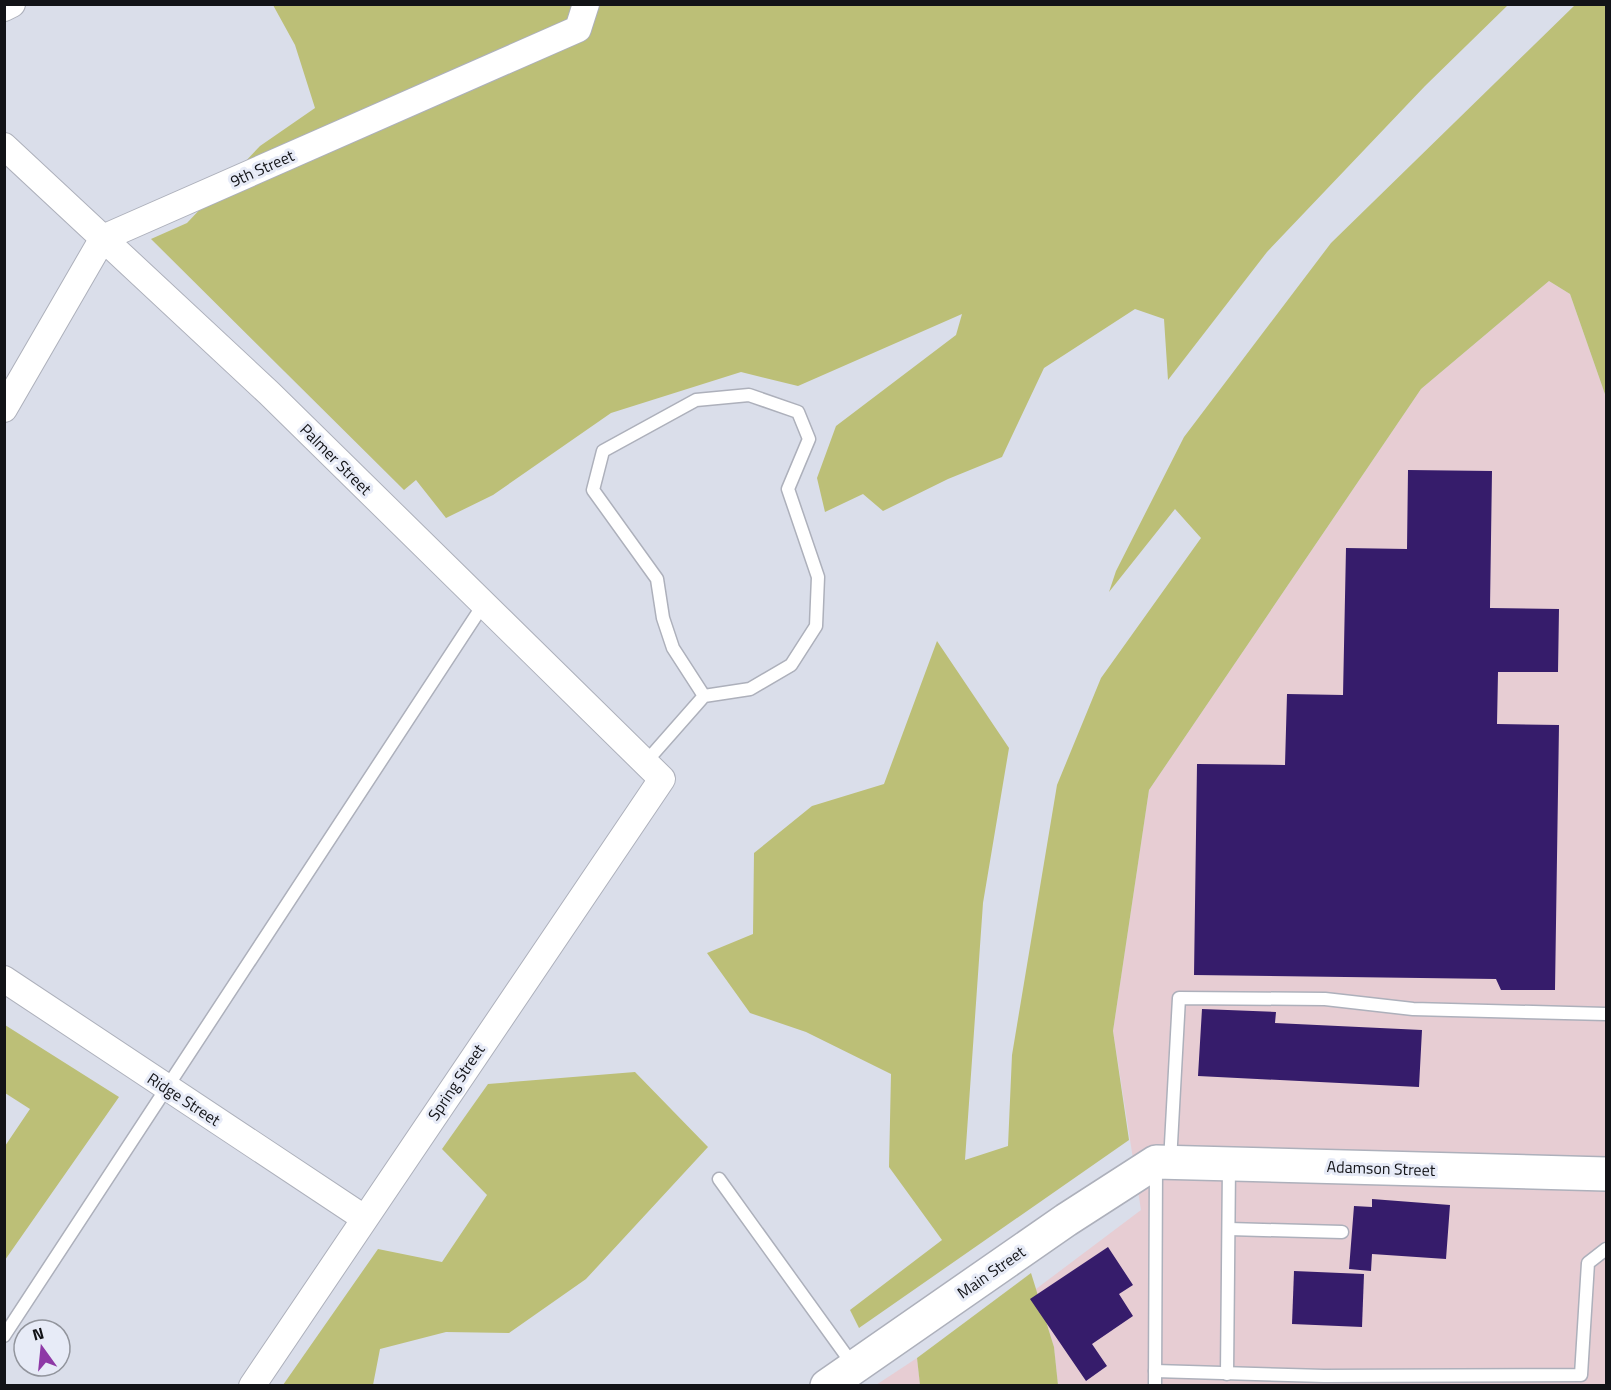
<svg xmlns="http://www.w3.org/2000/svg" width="1611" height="1390" font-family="'Titillium Web',sans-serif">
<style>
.industrial{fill:#e7cdd3}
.green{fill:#bcbf77}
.building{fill:#361c6b}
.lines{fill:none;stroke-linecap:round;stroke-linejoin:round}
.lane-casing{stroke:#adb0bb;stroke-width:15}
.street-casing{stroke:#adb0bb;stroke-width:28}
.secondary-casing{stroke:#adb0bb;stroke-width:36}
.lane{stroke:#fff;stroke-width:12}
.street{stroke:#fff;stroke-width:26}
.secondary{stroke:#fff;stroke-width:33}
.labels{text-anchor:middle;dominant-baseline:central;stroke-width:6;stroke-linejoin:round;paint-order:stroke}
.street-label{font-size:16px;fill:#121317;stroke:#e7ebf7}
</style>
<rect width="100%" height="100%" fill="#dadeea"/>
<g class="industrial">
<polygon points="1549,281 1570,294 1606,397 1606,1385 1058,1385 1054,1347 1036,1289 1141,1210 1113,1031 1149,790 1421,389"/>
<polygon points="917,1358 920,1385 876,1385"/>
</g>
<g class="green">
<polygon points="273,5 1508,5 1425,86 1267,252 1168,380 1164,319 1135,309 1044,368 1002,457 948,479 883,511 863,494 825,512 817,478 836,426 956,335 962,314 798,386 741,372 611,413 493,495 446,518 416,480 404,490 151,239 187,223 260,146 315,108 295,45"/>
<polygon points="1575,5 1606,5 1606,397 1570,294 1549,281 1421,389 1149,790 1113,1031 1129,1140 859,1328 850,1310 942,1240 889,1167 891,1074 806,1032 750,1013 707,953 753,934 754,853 812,806 884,784 937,641 1009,748 983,903 965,1160 1008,1146 1012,1055 1057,785 1101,678 1201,538 1175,509 1109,592 1116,571 1184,437 1331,243"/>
<polygon points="5,1025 119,1097 5,1260 5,1146 30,1109 5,1093"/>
<polygon points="635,1072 708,1147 586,1279 509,1333 446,1332 380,1349 373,1385 283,1385 378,1249 442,1262 487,1195 442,1149 488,1084"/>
<polygon points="1031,1273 1054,1347 1058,1385 920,1385 917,1358"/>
</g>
<g class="building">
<polygon points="1408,470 1492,471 1490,608 1559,609 1558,672 1498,672 1497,724 1559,725 1555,990 1501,990 1496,979 1194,975 1197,764 1285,765 1287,694 1343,695 1346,548 1407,549"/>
<polygon points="1202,1009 1276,1012 1275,1023 1422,1030 1419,1087 1198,1076"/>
<polygon points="1372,1199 1450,1205 1446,1259 1372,1254 1371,1271 1349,1269 1354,1206 1372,1207"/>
<polygon points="1108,1247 1133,1285 1119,1294 1133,1316 1092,1344 1107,1366 1086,1381 1030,1299"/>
<polygon points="1294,1271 1364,1274 1362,1327 1292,1324"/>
</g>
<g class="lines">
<g class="lane-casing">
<g id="lane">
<polyline points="645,763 704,696 750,689 791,665 816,626 818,577 788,489 809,439 798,412 749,395 696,400 603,451 593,490 657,579 663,618 673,648 704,696"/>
<polyline points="1170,1162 1179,998 1325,999 1413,1009 1606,1014"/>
<polyline points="719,1179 853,1365"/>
<polyline points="1229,1229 1342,1232"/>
<polyline points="4,1336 483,605"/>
<polyline points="1155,1371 1324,1376 1581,1375 1588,1263 1606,1249"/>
<polyline points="1227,1374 1229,1165"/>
<polyline points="1155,1386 1156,1166"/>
</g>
</g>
<g class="street-casing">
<g id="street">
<polyline points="4,8 12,4"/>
<polyline points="4,146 269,393 662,779 252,1386"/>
<polyline points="4,409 103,238 578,29 586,4"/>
<polyline points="4,979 364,1218"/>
</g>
</g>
<g class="secondary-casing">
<polyline id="secondary" points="827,1386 1066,1220 1156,1162 1606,1174"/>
</g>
<use href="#lane" class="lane"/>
<use href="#street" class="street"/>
<use href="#secondary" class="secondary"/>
</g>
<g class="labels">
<g class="street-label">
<text transform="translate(262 168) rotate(-24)">9th Street</text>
<text transform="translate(336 459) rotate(45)">Palmer Street</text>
<text transform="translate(456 1082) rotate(-56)">Spring Street</text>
<text transform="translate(184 1099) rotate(33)">Ridge Street</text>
<text transform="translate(1381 1168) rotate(2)">Adamson Street</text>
<text transform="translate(991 1272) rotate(-35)">Main Street</text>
</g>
</g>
<rect width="1611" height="1390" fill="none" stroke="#121317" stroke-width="12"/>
<g transform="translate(42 1348) rotate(345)"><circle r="28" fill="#e7ebf7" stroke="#92959d" stroke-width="1.5"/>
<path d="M0-4.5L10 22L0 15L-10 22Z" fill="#8e39a6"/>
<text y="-9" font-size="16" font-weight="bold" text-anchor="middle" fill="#121317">N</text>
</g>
</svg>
